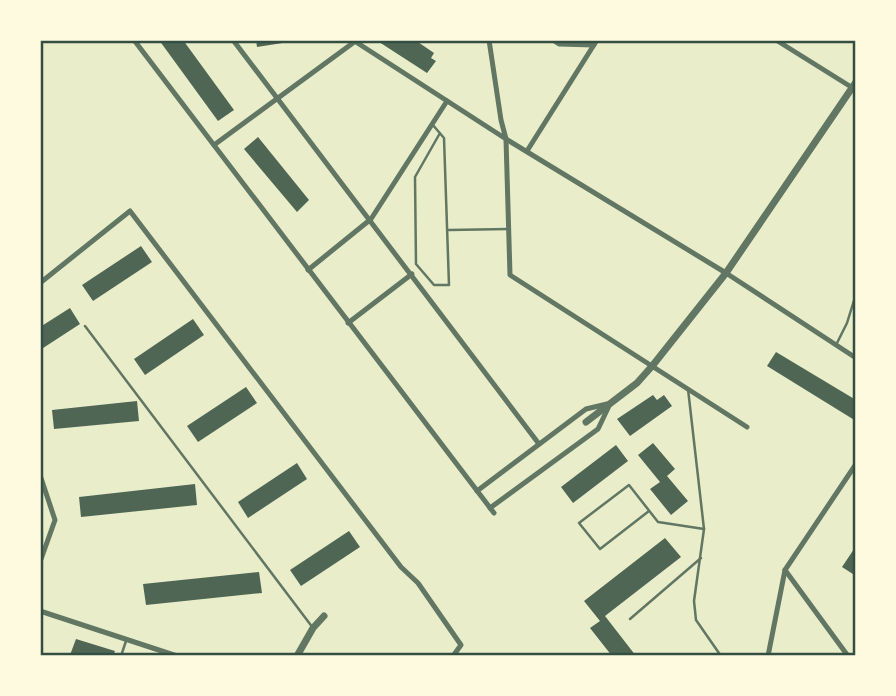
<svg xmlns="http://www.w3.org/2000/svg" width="896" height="696" font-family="Arial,sans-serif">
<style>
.building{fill:#4f6655}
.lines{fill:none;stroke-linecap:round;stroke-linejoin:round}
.service{stroke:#617663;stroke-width:2.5}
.minor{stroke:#617663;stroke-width:5}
.tertiary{stroke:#617663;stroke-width:7}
.neatline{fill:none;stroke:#344e41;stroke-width:2.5}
</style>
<rect width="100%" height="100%" fill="#e9edc9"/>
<g class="building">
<polygon points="159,40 183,40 234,110 218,121"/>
<polygon points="256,40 289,40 289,42 257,47"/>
<polygon points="376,40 415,40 434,53 431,58 436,61 427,73"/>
<polygon points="258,137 309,200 297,212 244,149"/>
<polygon points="141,246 152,262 93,301 82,285"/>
<polygon points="70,308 80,324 40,350 40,327"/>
<polygon points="193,319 204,335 145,375 134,359"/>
<polygon points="776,352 856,400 856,421 767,366"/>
<polygon points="246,387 257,403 198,442 187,426"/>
<polygon points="653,395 657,400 664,395 672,406 630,436 617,419"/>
<polygon points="137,401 139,421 54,429 52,410"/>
<polygon points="653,443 675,469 667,476 688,501 671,515 650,489 660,482 638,455"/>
<polygon points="616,445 628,461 573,503 561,487"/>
<polygon points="297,463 307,479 248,518 238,502"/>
<polygon points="195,484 197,505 81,517 79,497"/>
<polygon points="349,531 360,547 301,586 290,570"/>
<polygon points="665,538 681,557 605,616 636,656 612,656 590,628 600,621 584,601"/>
<polygon points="856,546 856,576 842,567"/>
<polygon points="259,572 262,593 146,605 143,584"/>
<polygon points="76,639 115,651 113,656 70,655"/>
</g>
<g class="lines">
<g class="service">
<polyline points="432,124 444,138 449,285 434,285 416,264 415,177 440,133"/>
<polyline points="449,230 508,229"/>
<polyline points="85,326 313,628"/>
<polyline points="837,343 847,323 856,294"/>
<polyline points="688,389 704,529 694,601 696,620 721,656"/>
<polyline points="649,511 600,549 579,523 629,485 658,522 704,529"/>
<polyline points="630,619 701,558"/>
<polyline points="121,656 126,641"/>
</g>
<g class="minor">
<polyline points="134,40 494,513"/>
<polyline points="233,40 539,444"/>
<polyline points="489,40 501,120 506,139 510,275 747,427"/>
<polyline points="553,40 559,44 594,45"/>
<polyline points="776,40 856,90"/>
<polyline points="356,42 506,139 726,273 856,358"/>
<polyline points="214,145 357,40"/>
<polyline points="527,151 597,40"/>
<polyline points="308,270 371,219 447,101"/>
<polyline points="40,283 130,211 401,567 418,583 461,645 453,656"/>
<polyline points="348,323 412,274"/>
<polyline points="40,475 55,520 40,562"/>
<polyline points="477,491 586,409 607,404"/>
<polyline points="490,508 598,429 609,406"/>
<polyline points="785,570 848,656"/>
<polyline points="40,611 177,656"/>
<polyline points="768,656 785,570 856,464"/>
</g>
<g class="tertiary">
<polyline points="586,422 637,383 653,365 726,273 856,82"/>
<polyline points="297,656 313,628 324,616"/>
</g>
</g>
<rect width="896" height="696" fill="none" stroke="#fefae0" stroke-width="84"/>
<rect x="42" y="42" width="812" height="612" class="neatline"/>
</svg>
